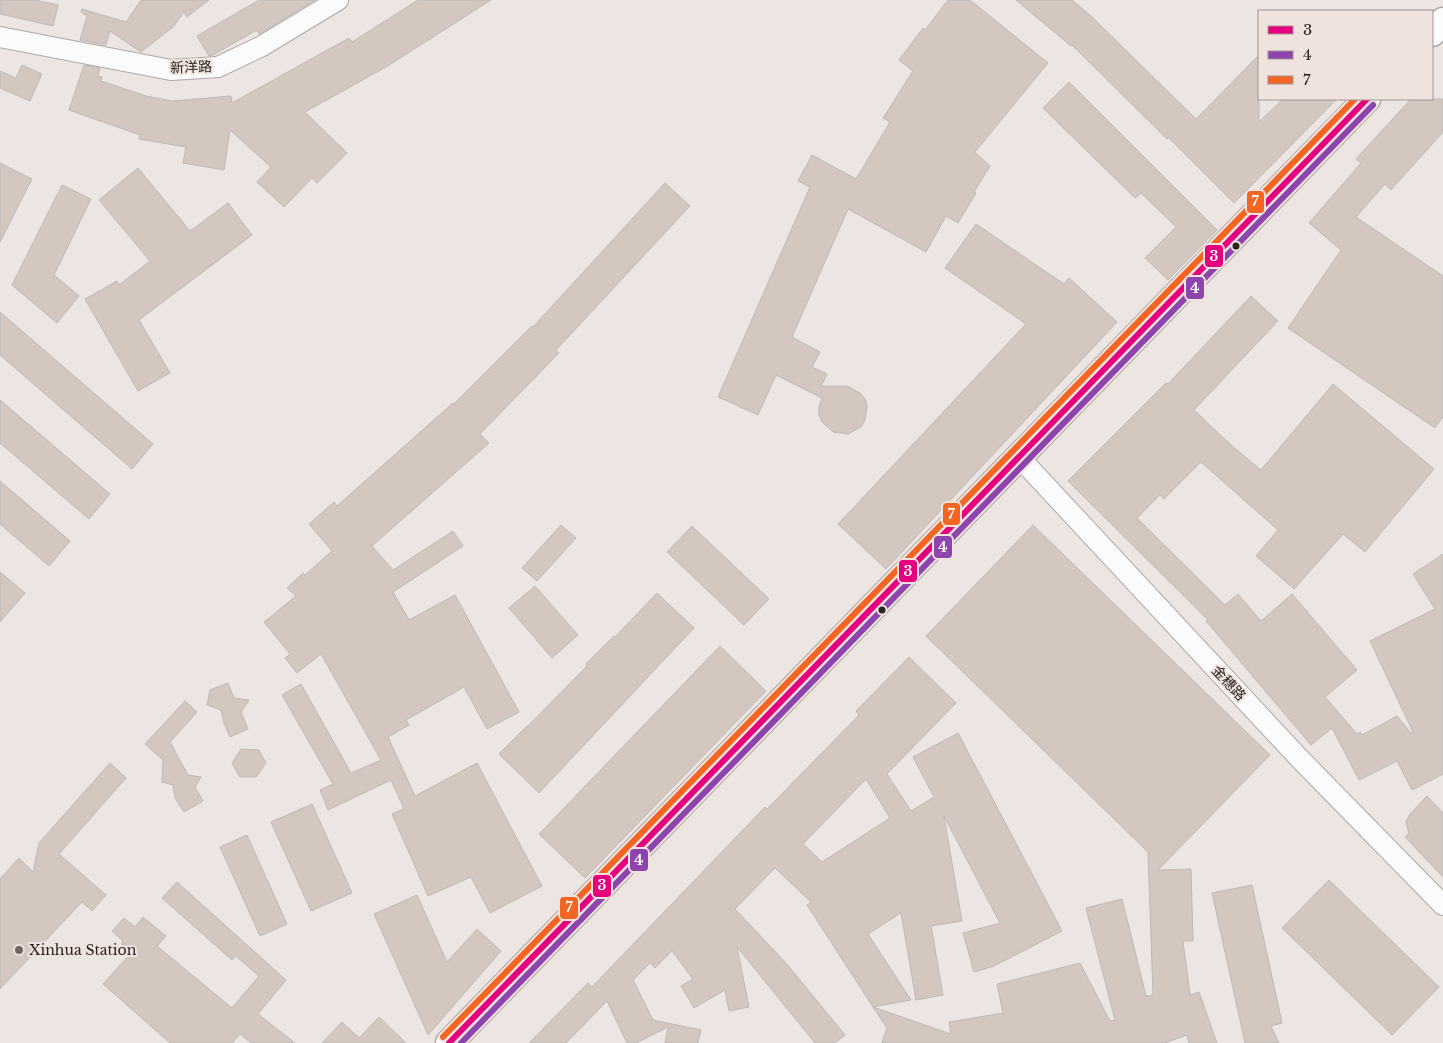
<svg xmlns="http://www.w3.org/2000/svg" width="1443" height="1043" font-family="'Libre Baskerville','Noto Sans SC',serif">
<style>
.building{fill:#d3c7c0;stroke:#beb9b7;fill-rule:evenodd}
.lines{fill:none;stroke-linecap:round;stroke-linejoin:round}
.minor-casing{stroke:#aea8a6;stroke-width:22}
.major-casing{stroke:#aea8a6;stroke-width:29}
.minor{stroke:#fcfbfb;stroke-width:20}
.major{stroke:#fcfbfb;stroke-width:26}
.bus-1-casing{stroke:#f0e3de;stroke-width:10}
.bus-2-casing{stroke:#f0e3de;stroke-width:10}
.bus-3-casing{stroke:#f0e3de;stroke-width:10}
.bus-1{stroke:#e5007d;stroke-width:6}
.bus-2{stroke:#8e44ad;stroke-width:6}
.bus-3{stroke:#f26522;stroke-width:6}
.bus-dot{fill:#282321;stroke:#f0e3de;stroke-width:2}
.poi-dot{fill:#6d6765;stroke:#f0e3de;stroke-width:2}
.labels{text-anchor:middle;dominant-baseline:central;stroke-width:4;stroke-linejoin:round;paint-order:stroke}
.street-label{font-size:14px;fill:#282321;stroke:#f0e3de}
.poi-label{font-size:14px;fill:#282321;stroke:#f0e3de;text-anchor:start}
.line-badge{stroke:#f0e3de;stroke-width:2}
.badge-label{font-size:14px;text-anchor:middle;font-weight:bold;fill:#fff}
</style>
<rect width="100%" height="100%" fill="#ece5e2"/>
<g class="building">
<polygon points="0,0 35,0 58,5 53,26 0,14"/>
<polygon points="141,0 209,0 187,17 184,12 173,27 141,52 110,31 106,45 80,40 87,16 81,12 82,9 126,22"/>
<polygon points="259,0 315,0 259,34 257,30 213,55 209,56 197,36"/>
<polygon points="418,0 491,0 386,67 305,112 347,153 317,183 312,178 284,207 257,182 271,167 230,130 224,170 183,163 186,147 139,139 140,135 69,110 84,65 100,68 98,76 102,77 101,81 146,96 172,101 231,96 232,103 349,38 352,42"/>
<polygon points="948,0 970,0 1048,63 975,152 990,166 974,192 976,193 958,223 946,216 926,252 848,209 792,337 820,352 812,367 827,374 821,386 847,386 860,393 865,399 867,406 865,420 861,427 848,434 833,432 822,422 819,415 819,407 822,398 776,375 758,415 718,397 810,187 798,181 812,155 856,179 890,122 883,118 913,71 899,60 923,28 925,30"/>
<polygon points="1016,0 1072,0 1092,17 1196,119 1259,55 1259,122 1283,99 1337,99 1234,203 1168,137 1167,139 1072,45 1071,46"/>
<polygon points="22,65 42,74 30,101 0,88 0,71 16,78"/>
<polygon points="1069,82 1217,230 1168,280 1145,258 1176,227 1141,193 1135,198 1043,108"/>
<polygon points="1411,99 1443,99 1443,132 1391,190 1385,184 1356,217 1443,276 1443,417 1435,428 1288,328 1341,250 1309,223 1361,163 1356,159"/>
<polygon points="0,163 32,179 0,242"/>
<polygon points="138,168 190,231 228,203 252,235 139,320 170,373 138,391 85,299 117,281 119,285 150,261 99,200"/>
<polygon points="665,183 690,206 556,350 559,353 480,434 489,443 372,546 393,570 453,531 463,546 393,592 409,620 455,595 519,712 487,729 464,687 406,720 409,725 388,737 415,796 477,763 542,886 490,913 471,877 428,896 392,814 404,809 391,780 328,810 320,790 333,784 282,695 301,684 351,773 381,760 321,654 297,673 285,658 290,654 264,622 296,596 287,588 303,573 305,575 332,551 309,524 334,502 337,506 453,403 454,404 532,326 533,327"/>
<polygon points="62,185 91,199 54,275 79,296 57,323 12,285"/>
<polygon points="976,224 1064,284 1069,278 1117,322 886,569 838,524 1026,324 945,268"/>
<polygon points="1251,296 1278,321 1194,410 1231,445 1261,470 1333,384 1434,469 1365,552 1343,534 1294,589 1256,556 1278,530 1201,462 1164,499 1160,495 1137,518 1225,605 1238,594 1261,621 1292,594 1357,670 1325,697 1357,734 1360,732 1362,735 1397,716 1411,733 1413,732 1370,641 1435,609 1413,574 1443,554 1443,774 1412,790 1397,761 1359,780 1332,728 1311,745 1206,621 1208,620 1068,481 1166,383 1168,384"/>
<polygon points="0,312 153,444 132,469 0,355"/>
<polygon points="0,400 110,494 89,519 0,443"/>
<polygon points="0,481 70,541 49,566 0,524"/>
<polygon points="561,525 576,538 537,581 522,568"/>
<polygon points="1033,525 1270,755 1158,870 1191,869 1193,941 1183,941 1190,995 1199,992 1217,1043 1189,1043 1187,1035 1165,1043 882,1043 887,1028 873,1007 951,1034 949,1022 1003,1013 997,984 1080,963 1110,1021 1115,1020 1086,908 1122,899 1146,996 1153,995 1148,852 926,636"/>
<polygon points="692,526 769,599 744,625 667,552"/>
<polygon points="0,572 25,593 0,622"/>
<polygon points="535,586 578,635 552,658 509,608"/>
<polygon points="657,593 694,628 539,793 499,754 527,726 527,727 587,666 586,664 614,636 615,637"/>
<polygon points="720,646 766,691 585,878 539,834"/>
<path d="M909,657L956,703L887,774L911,811L934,797L913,757L958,733L1062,931L994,966L974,972L963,933L1000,923L944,816L962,921L931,926L943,995L916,1000L901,913L868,934L911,1000L873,1007L807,905L811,902L775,868L735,909L786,963L845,1035L835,1043H815L737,947L749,1007L729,1011L725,990L694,1008L681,986L693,979L672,951L655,968L650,963L633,980L653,1020L701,1030L698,1043H665L668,1027L636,1043H627L607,1001L566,1043H529L588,983L592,987L765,807L767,809L859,715L856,711ZM866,779L890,818L822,862L803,844Z"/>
<polygon points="228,683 234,698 249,700 241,712 248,729 230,737 224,723 221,710 207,705 210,690"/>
<polygon points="185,701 197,712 170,742 188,775 201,777 195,787 203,801 184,812 175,798 173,785 162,782 163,760 145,744"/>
<polygon points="241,749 259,750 266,763 256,777 240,777 232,763"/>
<polygon points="110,763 126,778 59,854 106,895 92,911 82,902 0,989 0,879 19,858 33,872 39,843"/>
<polygon points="1427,796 1443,813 1443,877 1405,837 1409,833 1406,822 1410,814"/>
<polygon points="312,804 352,893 311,911 271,822"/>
<polygon points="247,835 287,924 260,936 220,847"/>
<polygon points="1329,880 1439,987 1392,1035 1282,928"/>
<polygon points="177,882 286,980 258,1014 295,1043 251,1043 240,1034 232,1043 170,1043 103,984 131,953 121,944 123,941 112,931 124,918 135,927 143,917 166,936 157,946 232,1008 259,976 236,956 232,960 162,898"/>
<polygon points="1252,885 1282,1023 1271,1026 1279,1043 1245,1043 1212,893"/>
<polygon points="417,895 447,962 477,929 501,951 428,1035 374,914"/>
<polygon points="379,1017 406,1043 322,1043 342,1022 359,1038"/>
</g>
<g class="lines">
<g class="minor-casing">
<g id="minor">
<polyline points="0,37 171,70 218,67 262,46 338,0"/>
<polyline points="1019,457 1299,758 1443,905"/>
</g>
</g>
<g class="major-casing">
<g id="major">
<polyline points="1432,33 1443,21"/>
<polyline points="449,1043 1367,99"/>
</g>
</g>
<use href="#minor" class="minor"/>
<use href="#major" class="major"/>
<g class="bus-1-casing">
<polyline id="bus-1" points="449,1043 1367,99"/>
</g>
<g class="bus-2-casing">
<polyline id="bus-2" points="461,1043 1373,105"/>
</g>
<g class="bus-3-casing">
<polyline id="bus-3" points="443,1037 1355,99"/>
</g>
<use href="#bus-1" class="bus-1"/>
<use href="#bus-2" class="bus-2"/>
<use href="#bus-3" class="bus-3"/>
</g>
<g class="bus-dot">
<circle cx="1236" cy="246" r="4.5"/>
<circle cx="882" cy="610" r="4.5"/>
</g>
<circle class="poi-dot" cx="19" cy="950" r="5"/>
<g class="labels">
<g class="street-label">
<text transform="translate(191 67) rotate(-2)">新洋路</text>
<text transform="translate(1229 683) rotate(47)">金穗路</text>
</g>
<g class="poi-label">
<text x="29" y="950">Xinhua Station</text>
</g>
</g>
<g class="line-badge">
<rect x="1246" y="190" width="19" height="24" rx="5" fill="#f26522"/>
<rect x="1204" y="244" width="20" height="24" rx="5" fill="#e5007d"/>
<rect x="1185" y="276" width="20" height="24" rx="5" fill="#8e44ad"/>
<rect x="942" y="502" width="19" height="24" rx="5" fill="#f26522"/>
<rect x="933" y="535" width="20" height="24" rx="5" fill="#8e44ad"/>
<rect x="898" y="559" width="20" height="24" rx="5" fill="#e5007d"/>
<rect x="629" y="848" width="20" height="24" rx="5" fill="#8e44ad"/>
<rect x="592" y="874" width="20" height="24" rx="5" fill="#e5007d"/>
<rect x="559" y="896" width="20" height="24" rx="5" fill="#f26522"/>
</g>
<g class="badge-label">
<text x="1255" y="206">7</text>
<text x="1214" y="261">3</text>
<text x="1195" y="293">4</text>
<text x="951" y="519">7</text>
<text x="943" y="552">4</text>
<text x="908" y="576">3</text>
<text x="639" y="865">4</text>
<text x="602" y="890">3</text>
<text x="569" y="912">7</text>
</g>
<rect x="1258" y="10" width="175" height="90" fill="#f0e3de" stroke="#a09692"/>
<rect x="1268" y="26" width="25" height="8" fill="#e5007d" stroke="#a09692"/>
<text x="1303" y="35" font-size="15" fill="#282321">3</text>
<rect x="1268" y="51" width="25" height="8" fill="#8e44ad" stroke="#a09692"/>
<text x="1303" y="60" font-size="15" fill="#282321">4</text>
<rect x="1268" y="76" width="25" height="8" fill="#f26522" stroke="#a09692"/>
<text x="1303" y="85" font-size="15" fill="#282321">7</text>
</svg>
